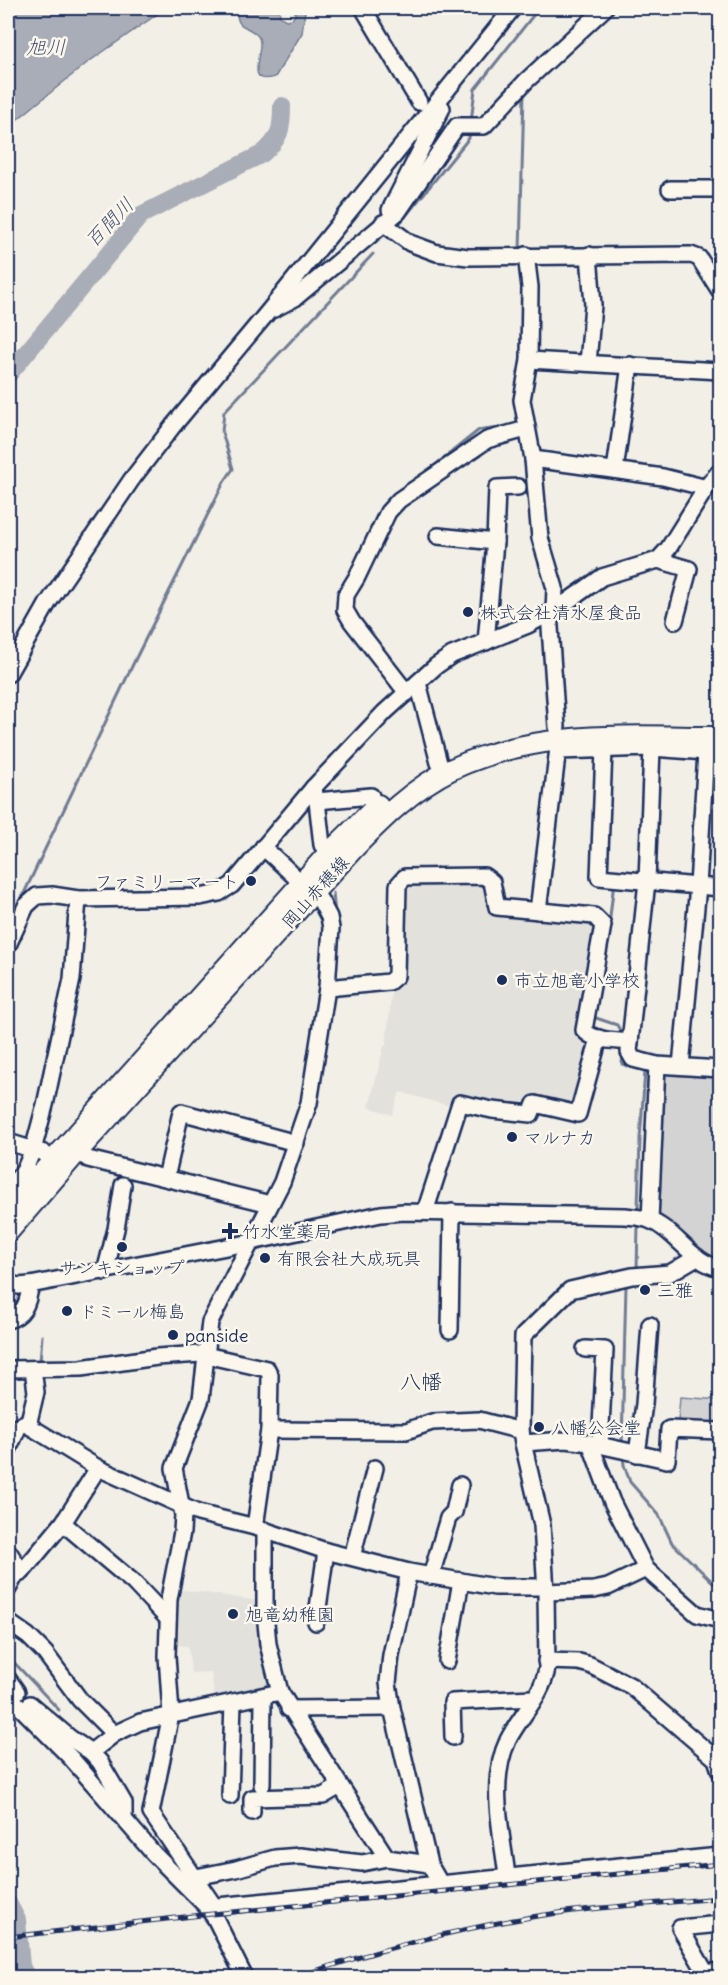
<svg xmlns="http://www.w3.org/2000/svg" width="728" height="1985" font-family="Delius,'Klee One',sans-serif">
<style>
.built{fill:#e2e1dc}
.green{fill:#d2d3d2;stroke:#768198;stroke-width:1.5}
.water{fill:#a9adb7;stroke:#707b93;stroke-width:1.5}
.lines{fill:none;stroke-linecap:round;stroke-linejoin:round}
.stream{stroke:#707b93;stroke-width:3}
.river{stroke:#a9adb7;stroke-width:18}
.minor-casing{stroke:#1b2f5e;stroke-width:20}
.major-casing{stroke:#1b2f5e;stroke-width:24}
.minor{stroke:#fbf7ec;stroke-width:15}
.major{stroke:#fbf7ec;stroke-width:20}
.rail-casing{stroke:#1b2f5e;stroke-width:5}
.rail{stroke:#fbf7ec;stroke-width:3;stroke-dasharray:9;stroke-linecap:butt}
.poi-dot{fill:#1b2f5e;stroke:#fbf7ec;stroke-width:2}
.labels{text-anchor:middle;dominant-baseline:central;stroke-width:5;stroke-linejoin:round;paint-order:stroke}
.poi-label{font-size:18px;fill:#1b2f5e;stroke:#fbf7ec;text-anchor:start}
.street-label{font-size:18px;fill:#1b2f5e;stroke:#fbf7ec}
.water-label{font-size:20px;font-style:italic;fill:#465579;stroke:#fbf7ec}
.quarter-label{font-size:21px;fill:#1b2f5e;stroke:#fbf7ec}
</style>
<rect width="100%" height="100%" fill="#f2efe6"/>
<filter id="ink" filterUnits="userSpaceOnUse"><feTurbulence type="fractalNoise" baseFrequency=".0167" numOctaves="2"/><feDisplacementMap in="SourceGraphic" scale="12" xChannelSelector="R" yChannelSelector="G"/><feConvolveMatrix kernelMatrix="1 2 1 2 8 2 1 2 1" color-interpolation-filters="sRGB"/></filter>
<g filter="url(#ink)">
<g class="built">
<polygon points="482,880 488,885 494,911 593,921 597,928 577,1035 592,1048 573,1108 527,1098 527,1108 453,1107 400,1092 392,1115 369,1107 384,1046 386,1046 392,987 401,986 402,886 408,882"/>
<polygon points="178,1589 259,1601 271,1683 269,1688 220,1698 214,1695 211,1672 191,1673 188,1646 173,1645 173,1618"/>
</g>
<g class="green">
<polygon points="662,1070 720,1076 720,1263 702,1253 658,1214"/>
<polygon points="680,1397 720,1400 720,1425 678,1422"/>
</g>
<g class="water">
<polygon points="8,8 166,8 87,63 8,127"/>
<path d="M237,8H279L280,16L286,20L292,19L295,15V8H302L305,11L302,33L275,77C241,87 267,48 258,36C246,23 236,31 237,8Z"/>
</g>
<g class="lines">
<g class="stream">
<polyline points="471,122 475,89 539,8"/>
<polyline points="400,223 469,138 470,131"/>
<polyline points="520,252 524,91"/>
<polyline points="513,427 517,422 517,411"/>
<polyline points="419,478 479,430 504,428"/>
<polyline points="333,893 335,915"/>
<polyline points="18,906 136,658 224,482 233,469 222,432 224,412 373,254"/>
<polyline points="609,926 614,882"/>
<polyline points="593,1015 593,1017 617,1025 623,1036"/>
<polyline points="623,1052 622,1064 645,1071 640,1139 638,1209"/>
<polyline points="637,1270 638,1225"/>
<polyline points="40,1362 42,1336"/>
<polyline points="622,1445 626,1285"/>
<polyline points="623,1454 624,1465 630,1482 659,1515 672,1543 720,1589"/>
<polyline points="8,1656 59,1710"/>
</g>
<g class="river">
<path d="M8,375L141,215L262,154C280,139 282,130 282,106"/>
<polyline points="8,1903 17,1920 21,1966 27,1978"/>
</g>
<g class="minor-casing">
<g id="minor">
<polyline points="363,8 419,102"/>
<polyline points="670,189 720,189"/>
<polyline points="390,210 442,108"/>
<polyline points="383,223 410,243 437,253 468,257 691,255 699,258 720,291"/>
<polyline points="526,255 530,287 529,360 522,400 533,459 540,538 555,588 554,611"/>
<polyline points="274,309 295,298 398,212 457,126 484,126 526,81 605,8"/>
<polyline points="529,360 720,371"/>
<polyline points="588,363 593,305 589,255"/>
<polyline points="533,459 663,477 707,488"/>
<polyline points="615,470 630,365"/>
<polyline points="438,536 495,542 486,642"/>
<polyline points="495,542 497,488 518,487"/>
<polyline points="658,560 689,569 675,621"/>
<polyline points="549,613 557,727"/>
<polyline points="8,674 48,603 132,479 173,426 268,312 513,8"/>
<polyline points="418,683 439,763"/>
<polyline points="407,693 352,622 345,610 346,595 357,577 388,512 399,500 487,440 526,429"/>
<polyline points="652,748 647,881 629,1052 633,1059 657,1065 720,1069"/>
<polyline points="604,750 599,877 720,888"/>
<polyline points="558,751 652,748 720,753"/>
<polyline points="313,788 317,801 322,845"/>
<polyline points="317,801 371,796"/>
<polyline points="538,911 559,740"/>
<polyline points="8,945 26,906 37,896 52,895 78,899 200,897 219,893 232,885 313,788 385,712 436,666 452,655 528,625 554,611 602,577 658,560 668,549 708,485 720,471"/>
<path d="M327,988L389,982L396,976L398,885L405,877L484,876L492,882L497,907L594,916L603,925L584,1030C594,1042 616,1040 630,1042"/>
<polyline points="681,1066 698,886 706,752"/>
<polyline points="8,1142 44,1153 52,1161"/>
<polyline points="78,1151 88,1159 270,1204"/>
<polyline points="166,1178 181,1112 296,1143"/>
<polyline points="8,1189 24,1171 33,1150 45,1105 72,979 78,899"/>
<polyline points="425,1212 460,1103 492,1110 531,1114 535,1104 578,1114 599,1038"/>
<polyline points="650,1220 657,1065"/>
<polyline points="697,1257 670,1273 632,1276 570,1290 523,1336 521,1431 523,1443 566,1440 590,1443 612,1502 646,1569 697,1614 720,1620"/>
<polyline points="105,1272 116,1229 123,1185"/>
<path d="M8,1283L18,1286L30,1285L242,1244L381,1214L403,1212L625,1216C633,1217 641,1217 649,1220C676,1230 691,1263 720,1268"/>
<path d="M8,1320C24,1316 29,1301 30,1285"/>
<polyline points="450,1330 452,1212"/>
<polyline points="585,1349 605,1350 600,1445"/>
<polyline points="8,1369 81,1368 157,1357 201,1354 267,1369 270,1375 269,1430 255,1527"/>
<polyline points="33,1369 36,1392 29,1421 31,1427 98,1468 198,1513 255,1527 326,1551 409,1572 495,1587 545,1587"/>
<polyline points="269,1430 406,1431 432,1422 479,1420 521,1431"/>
<polyline points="590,1443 667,1460 669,1429 720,1431"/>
<polyline points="8,1450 19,1426 29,1421"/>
<polyline points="637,1454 644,1404 650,1325"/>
<polyline points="63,1523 133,1582 168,1619"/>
<polyline points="8,1551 22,1572"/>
<polyline points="352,1557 375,1468"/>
<polyline points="409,1572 391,1655 388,1683 392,1708 429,1864 440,1883"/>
<polyline points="431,1576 448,1518 454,1512 460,1485"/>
<polyline points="8,1589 15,1576 22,1572 63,1523 98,1468"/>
<polyline points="546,1592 594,1590 608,1587 646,1569"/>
<polyline points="8,1622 28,1636 45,1653 80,1700 114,1734"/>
<polyline points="316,1622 326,1551"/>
<polyline points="447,1661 461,1581"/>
<polyline points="546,1661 579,1662 590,1665 631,1686 716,1759 720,1771"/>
<polyline points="8,1679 17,1692 10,1697"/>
<polyline points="280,1692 387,1858"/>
<polyline points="8,1695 71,1758 154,1854 207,1907 215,1918 245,1978"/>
<polyline points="30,1704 70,1738 91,1752"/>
<polyline points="289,1709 392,1708"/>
<polyline points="453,1737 452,1702 533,1698"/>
<polyline points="262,1785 263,1696"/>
<polyline points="230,1796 233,1702"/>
<polyline points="252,1812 252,1798 323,1796 340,1786"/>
<polyline points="124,1817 124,1803 100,1762 91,1752 114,1734 140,1722 280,1692 268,1644 265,1612 265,1531"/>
<path d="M507,1876C502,1832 488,1782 508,1740C520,1716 543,1695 547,1668L546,1592L542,1525L523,1443"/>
<polyline points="196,1877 236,1869 275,1858 300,1856 362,1863 387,1858 429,1864"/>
<polyline points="214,1906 151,1813 171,1714 167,1656 169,1599 182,1532 183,1515 174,1468 201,1399 210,1322 282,1182 309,1103 327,988 331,928 329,917 320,900 263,847"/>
<polyline points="207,1907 720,1856"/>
<polyline points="720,1924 680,1928 706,1973 720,1971"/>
</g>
</g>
<g class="major-casing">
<g id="major">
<polyline points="8,1211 327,855 378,805"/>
<path d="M8,1232L78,1151L353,849C382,819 413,788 452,769C538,729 628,737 720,737"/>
</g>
</g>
<use href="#minor" class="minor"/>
<use href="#major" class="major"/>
<g class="rail-casing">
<g id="rail">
<polyline points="8,1937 202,1915 720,1864"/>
<path d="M294,1978C368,1953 443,1932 520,1919C586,1907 654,1904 720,1898"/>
</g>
</g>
<use href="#rail" class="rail"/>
</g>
</g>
<g class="poi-dot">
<circle cx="468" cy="612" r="6"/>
<circle cx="251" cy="881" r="6"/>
<circle cx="502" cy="980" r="6"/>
<circle cx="512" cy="1137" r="6"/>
<path d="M227 1222h6v6h6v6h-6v6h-6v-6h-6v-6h6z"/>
<circle cx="122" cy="1247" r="6"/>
<circle cx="265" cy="1258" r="6"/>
<circle cx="645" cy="1290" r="6"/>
<circle cx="67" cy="1311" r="6"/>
<circle cx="173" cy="1335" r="6"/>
<circle cx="539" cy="1427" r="6"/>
<circle cx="233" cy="1614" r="6"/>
</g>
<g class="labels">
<g class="poi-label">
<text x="480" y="612">株式会社清水屋食品</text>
<text x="239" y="881" text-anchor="end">ファミリーマート</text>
<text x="514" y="980">市立旭竜小学校</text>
<text x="524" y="1137">マルナカ</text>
<text x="242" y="1231">竹水堂薬局</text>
<text x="277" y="1258">有限会社大成玩具</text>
<text x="122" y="1267" text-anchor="middle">サンキショップ</text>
<text x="657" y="1290">三雅</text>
<text x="79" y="1311">ドミール梅島</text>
<text x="185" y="1335">panside</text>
<text x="551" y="1427">八幡公会堂</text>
<text x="245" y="1614">旭竜幼稚園</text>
</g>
<g class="street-label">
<text transform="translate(315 892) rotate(-48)">岡山赤穂線</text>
</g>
<g class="water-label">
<text x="46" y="46">旭川</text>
<text transform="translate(109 222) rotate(-46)">百間川</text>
</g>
<g class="quarter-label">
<text x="421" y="1381">八幡</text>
</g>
</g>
<rect width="728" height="1985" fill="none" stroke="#fbf7ec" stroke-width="30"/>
<rect x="15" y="15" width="698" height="1955" fill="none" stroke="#1b2f5e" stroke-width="2" filter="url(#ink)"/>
</svg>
